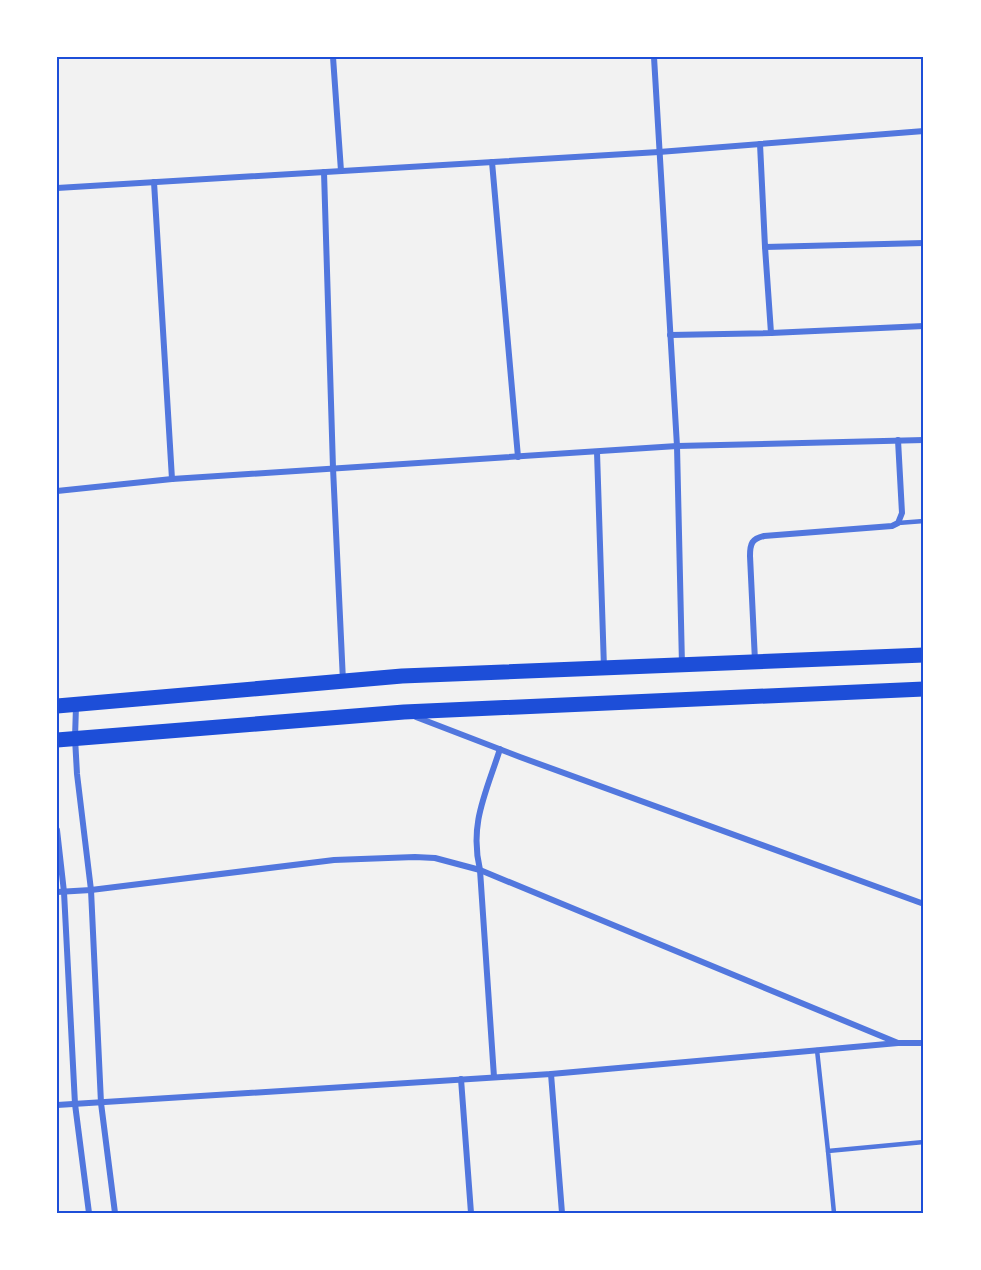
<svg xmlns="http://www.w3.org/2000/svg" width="981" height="1270" font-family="'Roboto Condensed',sans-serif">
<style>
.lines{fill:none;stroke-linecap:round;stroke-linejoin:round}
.service{stroke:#5277de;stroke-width:4.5}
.minor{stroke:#5277de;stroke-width:6}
.primary{stroke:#1d4ed8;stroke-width:15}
.neatline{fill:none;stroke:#1d4ed8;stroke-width:2}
</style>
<rect width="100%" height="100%" fill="#f2f2f2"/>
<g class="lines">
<g class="service">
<polyline points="898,523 924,521"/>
<polyline points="817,1050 828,1151"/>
<polyline points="834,1213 828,1151 924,1142"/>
</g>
<g class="minor">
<polyline points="333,57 341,171"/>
<polyline points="654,57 677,446 682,665"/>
<polyline points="760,144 765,247 924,243"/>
<polyline points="492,162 518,457"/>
<polyline points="324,172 333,468 343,681"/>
<polyline points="154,182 172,479"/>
<polyline points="57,188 659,152 924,131"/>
<polyline points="771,333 924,326"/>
<polyline points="670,335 771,333 765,247"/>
<polyline points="597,452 604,668"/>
<polyline points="57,491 172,479 677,446 924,440"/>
<path d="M755,661L750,556C750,543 752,539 764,536L892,526L898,523L902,513L898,440"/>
<polyline points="76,706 75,738 77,774 91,890 101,1103 115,1213"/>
<polyline points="416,717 520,757 924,904"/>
<polyline points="57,830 64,892 75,1104 89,1213"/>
<polyline points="57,892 91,890 334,860 415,857 435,858 480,870 898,1043"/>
<polyline points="551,1074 562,1213"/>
<path d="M494,1077L480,870C469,824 486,793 500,749"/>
<polyline points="461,1079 471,1213"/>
<polyline points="57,1105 551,1074 898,1043 924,1043"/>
</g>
<g class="primary">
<polyline points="57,706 402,676 924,655"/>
<polyline points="57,740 404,712 924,689"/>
</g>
</g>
<rect width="981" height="1270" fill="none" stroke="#ffffff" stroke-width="117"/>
<rect x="58" y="58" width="864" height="1154" class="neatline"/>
</svg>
